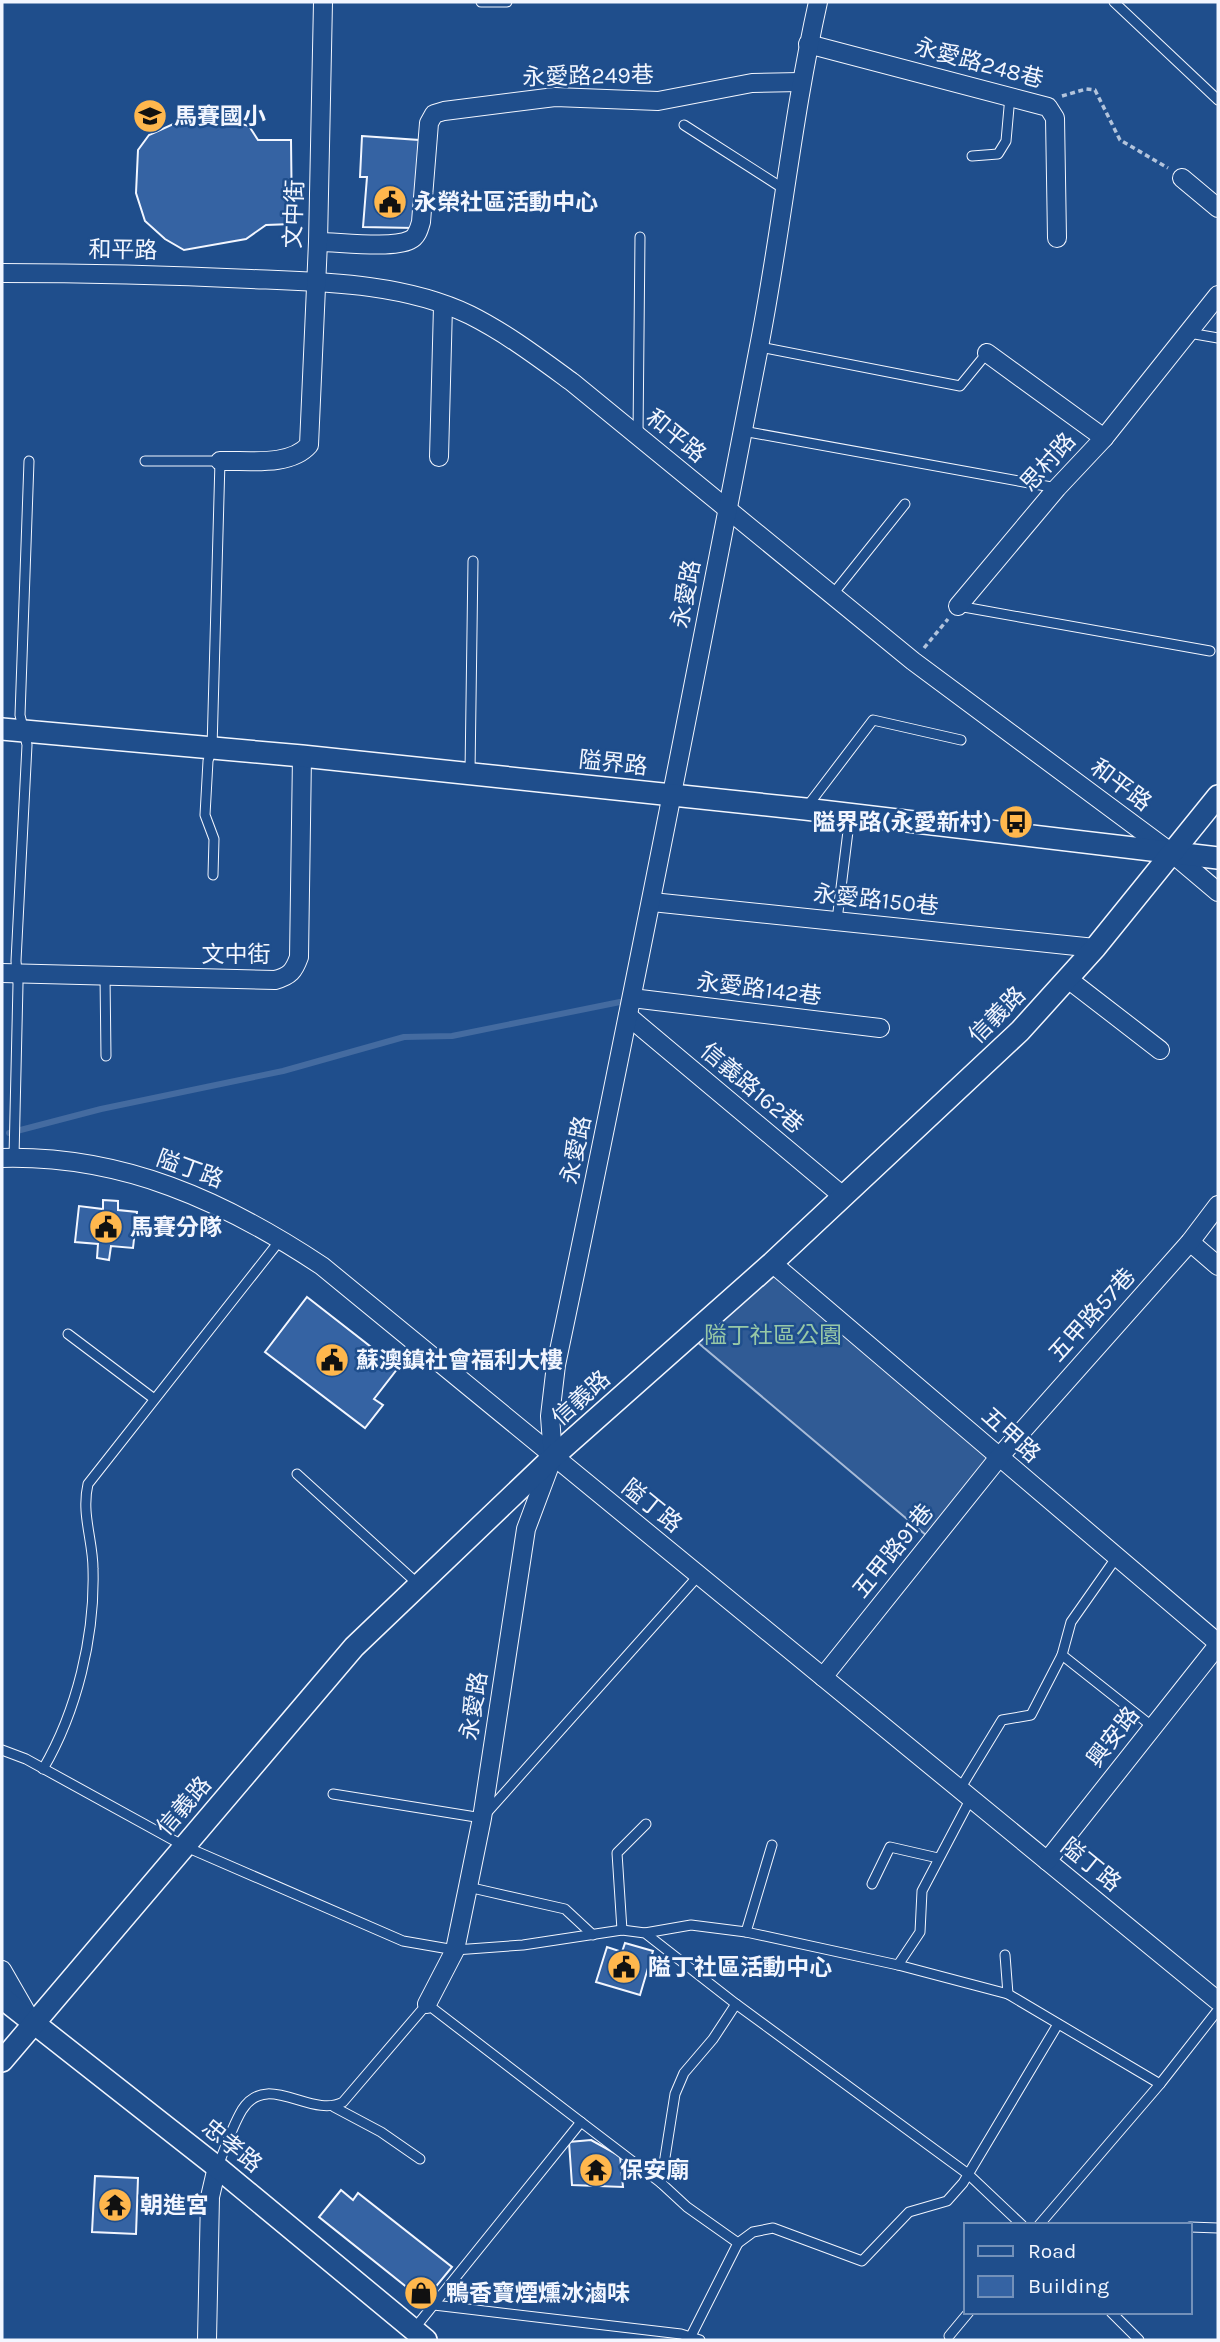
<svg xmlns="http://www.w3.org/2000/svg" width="1220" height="2342" font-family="Karla,'Noto Sans TC',sans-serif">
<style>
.built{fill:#305b95;stroke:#a8bbd7;stroke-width:2}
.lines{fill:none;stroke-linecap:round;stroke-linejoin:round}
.stream{stroke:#446ba0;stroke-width:6}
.building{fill:#3563a3;stroke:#f2f6ff;stroke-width:2}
.service-casing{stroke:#f2f6ff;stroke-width:11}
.minor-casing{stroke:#f2f6ff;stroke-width:20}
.tertiary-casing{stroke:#f2f6ff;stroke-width:24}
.path{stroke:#b3c4dc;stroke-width:3.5;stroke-dasharray:5 3.5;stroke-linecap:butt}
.service{stroke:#1f4e8c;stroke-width:9}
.minor{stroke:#1f4e8c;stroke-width:18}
.tertiary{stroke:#1f4e8c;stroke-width:21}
.labels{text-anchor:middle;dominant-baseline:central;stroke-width:5;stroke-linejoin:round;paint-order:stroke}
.street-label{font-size:23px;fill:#f2f6ff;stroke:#1f4e8c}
.poi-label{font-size:23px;font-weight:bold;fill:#f2f6ff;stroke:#1f4e8c;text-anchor:start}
.park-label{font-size:23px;fill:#97c8a6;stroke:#1f4e8c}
</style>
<rect width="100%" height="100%" fill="#1f4e8c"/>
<polygon class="built" points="772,1263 1000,1456 933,1541 690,1336"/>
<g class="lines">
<polyline class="stream" points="9,1133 101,1109 283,1071 404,1037 452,1036 620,1002"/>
</g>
<g class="building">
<polygon points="212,116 249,126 258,140 291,140 292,224 266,225 246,239 184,250 165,239 145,221 136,193 138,150 149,135 180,121"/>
<polygon points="362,136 419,140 414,228 363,227 367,177 360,177"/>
<polygon points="103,1200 118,1201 118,1210 137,1212 133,1248 111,1246 109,1260 97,1258 98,1244 75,1242 79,1206 103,1209"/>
<polygon points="307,1297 398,1368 374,1399 383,1405 365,1428 265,1352"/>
<polygon points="625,1943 653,1951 640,1995 596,1982 607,1947 622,1952"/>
<polygon points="591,2140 620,2156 623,2187 572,2185 569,2142"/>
<polygon points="95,2176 138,2178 136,2234 92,2232"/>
<polygon points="341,2190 353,2200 358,2193 452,2267 424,2301 319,2217"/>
</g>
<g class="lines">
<g class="service-casing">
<g id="service">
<polyline points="481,2 507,2"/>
<polyline points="1114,2 1218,100"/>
<polyline points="684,125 784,189"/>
<polyline points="972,156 998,154 1006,141 1010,96"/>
<polyline points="1189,333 1218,338"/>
<polyline points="760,347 960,386 987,353"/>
<polyline points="743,431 1057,488"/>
<polyline points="638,434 640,237"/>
<polyline points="145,461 220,461 212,748 208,761 205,815 214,839 213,875"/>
<polyline points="833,594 905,504"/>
<polyline points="958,606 1210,651"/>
<polyline points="470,772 473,561"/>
<polyline points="806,808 873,720 961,740"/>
<polyline points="837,920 850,815"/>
<polyline points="105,976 106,1056"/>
<polyline points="14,1157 18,984 16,961 27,745 20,715 29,461"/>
<polyline points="68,1334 153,1398"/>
<polyline points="297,1474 418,1584"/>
<polyline points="1062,1655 1153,1727"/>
<polyline points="2,1750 26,1759 184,1846 403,1941 455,1950 523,1945 622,1930 645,1933 736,2004 968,2174 1022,2225"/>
<path d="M43,1769C77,1711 95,1636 93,1569C93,1540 81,1514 88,1484L281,1239"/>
<polyline points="960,1789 1002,1720 1031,1715 1062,1655 1071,1622 1116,1558"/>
<polyline points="333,1794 482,1818 699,1575"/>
<polyline points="872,1884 890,1847 938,1858"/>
<polyline points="468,1887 565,1909 593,1935"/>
<polyline points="622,1930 617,1853 646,1824"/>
<polyline points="746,1932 772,1845"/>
<polyline points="645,1933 691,1925 746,1932 898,1965 1008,1994 1160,2084"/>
<polyline points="1005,1955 1008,1994"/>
<polyline points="898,1965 920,1932 922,1891 971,1798"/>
<polyline points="334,2107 381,2132 420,2159"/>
<path d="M218,2166C225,2148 232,2127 242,2110C267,2070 311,2119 343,2102L427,2004L581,2122"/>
<polyline points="661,2183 687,2207 738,2243 753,2232 773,2228 862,2261 909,2212 947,2201 963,2183 1058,2024"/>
<polyline points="1039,2225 1160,2084 1218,2010"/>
<polyline points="1190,2227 1218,2228"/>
<polyline points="434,2305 681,2334 700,2340"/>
<polyline points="1111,2312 1139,2340"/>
<polyline points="414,2329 581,2122 661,2183 675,2094 684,2073 713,2039 736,2004"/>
<polyline points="691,2336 738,2243"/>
<polyline points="949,2336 969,2312"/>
</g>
</g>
<g class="minor-casing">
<g id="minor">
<polyline points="808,44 1048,107 1055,118 1057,238"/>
<polyline points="1182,178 1218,208"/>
<path d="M318,242C339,242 392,249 410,240C417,237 419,229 421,222L429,123L434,114L444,111L555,97L658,101L752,83L800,82"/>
<path d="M2,273C85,273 168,275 251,279C323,282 404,283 470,315C506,333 539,358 572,382L913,661L1173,854L1218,892"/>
<polyline points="987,353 1104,438"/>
<polyline points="439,457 443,306"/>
<path d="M220,461C247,460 290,467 309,445L318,242L323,2"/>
<polyline points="958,606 1057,488 1104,438 1218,295"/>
<polyline points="652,902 1095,948"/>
<path d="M2,973L275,980C290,976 294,971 299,957L302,756"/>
<polyline points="1068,979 1160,1050"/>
<polyline points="632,998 880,1028"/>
<polyline points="628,1016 844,1197"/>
<path d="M2,1158C123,1155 224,1201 322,1266L1218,2001"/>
<polyline points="1190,1242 1218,1266"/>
<polyline points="772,1263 1218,1643"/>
<polyline points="823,1677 1000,1456 1190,1242 1218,1205"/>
<polyline points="1047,1861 1218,1645"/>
<polyline points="2,1970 29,2017"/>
<path d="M427,2004L455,1950L468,1887L482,1818L526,1529L553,1457L550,1416L556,1365C627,1028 693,690 758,352C781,236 792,118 818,2"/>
<polyline points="207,2340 210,2197 217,2167"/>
</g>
</g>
<g class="tertiary-casing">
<g id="tertiary">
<polyline points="2,729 302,756 805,809 1218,858"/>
<polyline points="2,1998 217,2167 426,2340"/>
<polyline points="2,2061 354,1647 553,1457 772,1263 1020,1031 1095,948 1218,796"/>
</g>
</g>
<g class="path">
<polyline points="1062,96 1086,89 1095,90 1120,140 1168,168"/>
<polyline points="924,648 948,619"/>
</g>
<use href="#service" class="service"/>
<use href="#minor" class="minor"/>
<use href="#tertiary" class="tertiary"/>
</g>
<defs>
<g id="school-disc" transform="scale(1.75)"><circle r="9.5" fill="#ffb74d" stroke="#1f4e8c"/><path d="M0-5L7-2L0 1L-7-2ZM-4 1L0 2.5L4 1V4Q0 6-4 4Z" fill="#111"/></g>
<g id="civic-disc" transform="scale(1.75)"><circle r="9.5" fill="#ffb74d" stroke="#1f4e8c"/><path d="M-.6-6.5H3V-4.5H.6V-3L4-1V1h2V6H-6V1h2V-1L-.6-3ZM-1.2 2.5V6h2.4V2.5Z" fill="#111"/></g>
<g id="bus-disc" transform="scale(1.75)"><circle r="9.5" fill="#ffb74d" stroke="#1f4e8c"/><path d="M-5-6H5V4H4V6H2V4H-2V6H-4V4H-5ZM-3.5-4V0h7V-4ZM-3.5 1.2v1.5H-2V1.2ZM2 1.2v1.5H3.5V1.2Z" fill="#111"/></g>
<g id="temple-disc" transform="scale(1.75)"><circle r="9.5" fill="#ffb74d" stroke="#1f4e8c"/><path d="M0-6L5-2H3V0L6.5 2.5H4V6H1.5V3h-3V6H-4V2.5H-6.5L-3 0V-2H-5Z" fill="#111"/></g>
<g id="shop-disc" transform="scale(1.75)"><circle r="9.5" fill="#ffb74d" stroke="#1f4e8c"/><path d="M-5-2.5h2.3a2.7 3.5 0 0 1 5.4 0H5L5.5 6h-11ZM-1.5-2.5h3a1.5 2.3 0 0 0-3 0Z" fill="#111"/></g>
</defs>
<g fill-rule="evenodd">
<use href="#school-disc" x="150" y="116"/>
<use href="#civic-disc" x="390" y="202"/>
<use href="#bus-disc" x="1016" y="822"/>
<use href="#civic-disc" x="106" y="1227"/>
<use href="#civic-disc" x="332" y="1360"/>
<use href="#civic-disc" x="624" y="1967"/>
<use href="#temple-disc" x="596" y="2170"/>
<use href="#temple-disc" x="115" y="2205"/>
<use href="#shop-disc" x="421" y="2293"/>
</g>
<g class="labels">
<g class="street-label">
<text transform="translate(979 63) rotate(15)">永愛路248巷</text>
<text transform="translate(588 76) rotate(-1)">永愛路249巷</text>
<text transform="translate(294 214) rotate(-88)">文中街</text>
<text transform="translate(123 250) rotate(1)">和平路</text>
<text transform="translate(676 436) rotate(39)">和平路</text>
<text transform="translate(1048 462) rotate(-48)">思村路</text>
<text transform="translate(686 594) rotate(-79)">永愛路</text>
<text transform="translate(613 763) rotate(6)">隘界路</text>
<text transform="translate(1121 785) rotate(37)">和平路</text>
<text transform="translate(876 900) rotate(6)">永愛路150巷</text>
<text x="236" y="954">文中街</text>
<text transform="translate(759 989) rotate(7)">永愛路142巷</text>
<text transform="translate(997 1015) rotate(-45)">信義路</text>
<text transform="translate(752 1088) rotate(40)">信義路162巷</text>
<text transform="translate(576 1150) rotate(-78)">永愛路</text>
<text transform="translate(190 1169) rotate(20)">隘丁路</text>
<text transform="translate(1092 1315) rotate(-48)">五甲路57巷</text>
<text transform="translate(581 1398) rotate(-42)">信義路</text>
<text transform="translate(1011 1435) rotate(42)">五甲路</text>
<text transform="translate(652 1506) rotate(39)">隘丁路</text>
<text transform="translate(893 1551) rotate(-51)">五甲路91巷</text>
<text transform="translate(474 1706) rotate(-81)">永愛路</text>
<text transform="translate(1113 1737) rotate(-52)">興安路</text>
<text transform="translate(184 1806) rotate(-49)">信義路</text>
<text transform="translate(1091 1865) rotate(39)">隘丁路</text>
<text transform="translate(232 2146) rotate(39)">忠孝路</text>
</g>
<g class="poi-label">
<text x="174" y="116">馬賽國小</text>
<text x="414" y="202">永榮社區活動中心</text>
<text x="992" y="822" text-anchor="end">隘界路(永愛新村)</text>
<text x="130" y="1227">馬賽分隊</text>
<text x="356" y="1360">蘇澳鎮社會福利大樓</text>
<text x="648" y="1967">隘丁社區活動中心</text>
<text x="620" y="2170">保安廟</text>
<text x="140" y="2205">朝進宮</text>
<text x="446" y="2293">鴨香寶煙燻冰滷味</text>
</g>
<g class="park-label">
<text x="773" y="1335">隘丁社區公園</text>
</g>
</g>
<rect width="1220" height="2342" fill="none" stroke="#f2f6ff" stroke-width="7"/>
<rect x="964" y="2223" width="228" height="91" fill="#1f4e8c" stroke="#7391ba" stroke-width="2"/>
<rect x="978" y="2246" width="35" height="10" fill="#1f4e8c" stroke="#7391ba" stroke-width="2"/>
<text x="1028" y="2258" font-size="21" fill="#f2f6ff">Road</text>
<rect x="978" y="2276" width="35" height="21" fill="#3563a3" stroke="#7391ba" stroke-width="2"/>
<text x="1028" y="2293" font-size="21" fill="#f2f6ff">Building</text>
</svg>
